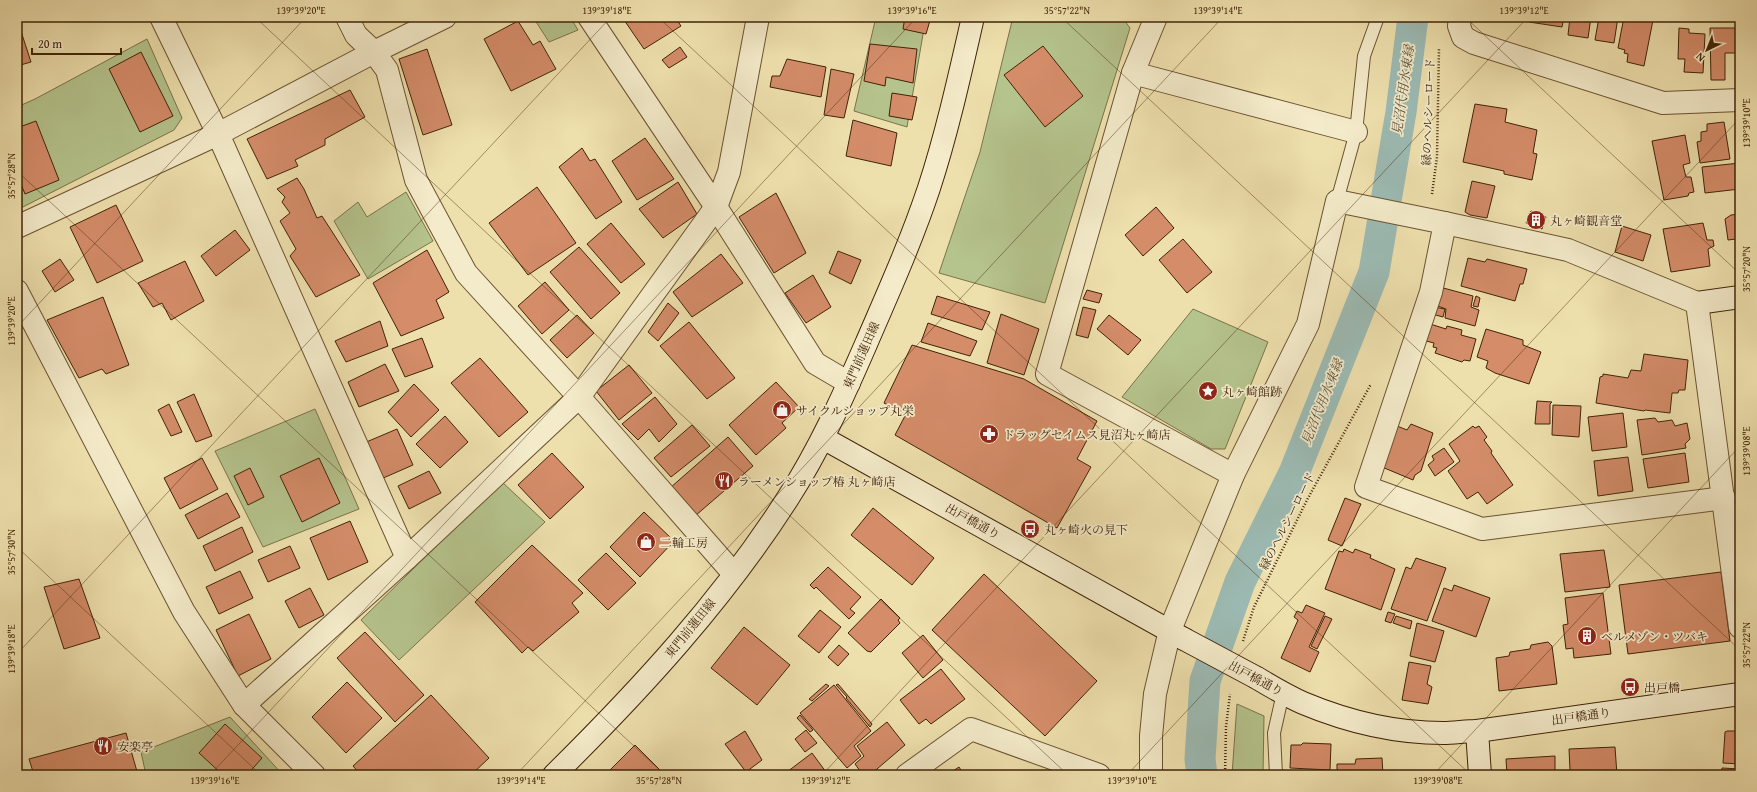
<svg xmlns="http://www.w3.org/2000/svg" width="1757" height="792" font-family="'Gentium Book Plus','Noto Serif JP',serif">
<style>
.green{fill:#b5c38c;stroke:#7b734a}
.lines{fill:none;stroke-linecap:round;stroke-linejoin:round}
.canal{stroke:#9cbbb4;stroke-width:31}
.building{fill:#d48c69;stroke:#412308}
.lane-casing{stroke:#6c5231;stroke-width:14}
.street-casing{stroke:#6c5231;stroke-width:24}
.secondary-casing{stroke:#412308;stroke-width:24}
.path{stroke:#412308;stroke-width:2.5;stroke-dasharray:1 2;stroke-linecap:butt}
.lane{stroke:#f4ebca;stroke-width:12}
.street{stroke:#f4ebca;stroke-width:22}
.secondary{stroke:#f4ebca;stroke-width:22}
.secondary-bridge-casing{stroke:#412308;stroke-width:24;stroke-linecap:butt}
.secondary-bridge{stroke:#f4ebca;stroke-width:22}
.ticks{fill:none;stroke:#412308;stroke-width:1;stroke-opacity:0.45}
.labels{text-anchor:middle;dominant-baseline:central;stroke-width:3.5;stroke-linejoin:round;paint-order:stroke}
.street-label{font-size:12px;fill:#412308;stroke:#f4ebca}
.poi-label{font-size:12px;fill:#412308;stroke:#f4ebca;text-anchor:start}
.water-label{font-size:13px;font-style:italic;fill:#5c513c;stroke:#f4ebca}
.neatline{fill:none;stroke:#412308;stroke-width:1.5}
.ticks-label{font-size:10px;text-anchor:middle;fill:#412308}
</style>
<rect width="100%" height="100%" fill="#eee0ad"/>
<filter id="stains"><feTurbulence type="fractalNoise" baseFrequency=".005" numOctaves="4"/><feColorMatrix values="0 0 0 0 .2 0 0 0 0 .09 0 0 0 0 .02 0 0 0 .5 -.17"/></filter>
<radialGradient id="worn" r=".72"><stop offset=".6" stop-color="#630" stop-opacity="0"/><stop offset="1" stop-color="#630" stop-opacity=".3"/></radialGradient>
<g class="green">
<polygon points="533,17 570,17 578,30 549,42"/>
<polygon points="876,17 926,17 907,127 854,111"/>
<polygon points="1013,17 1122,17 1130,28 1045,303 939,273 980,152"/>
<polygon points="147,39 182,118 174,130 17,210 17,107 35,99"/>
<polygon points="406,192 433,241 368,279 334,221 358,202 367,217"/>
<polygon points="1193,309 1268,342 1225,449 1211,449 1122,397"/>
<polygon points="315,409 359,509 263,547 215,451"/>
<polygon points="502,482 545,522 399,660 361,620"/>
<polygon points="1237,704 1264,716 1263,775 1232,775"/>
<polygon points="230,717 283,775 146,775 141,752"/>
</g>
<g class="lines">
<polyline class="canal" points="1202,775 1200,759 1205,681 1240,582 1294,473 1374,272 1401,112 1413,17"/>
</g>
<g class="building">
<polygon points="622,17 675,17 681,26 644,49"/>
<polygon points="905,17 931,17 926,34 903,29"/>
<polygon points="1530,17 1564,17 1562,27 1529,22"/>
<polygon points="1570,17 1591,17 1588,38 1568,35"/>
<polygon points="1599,17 1618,17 1614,43 1595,40"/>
<polygon points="1624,17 1637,17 1653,20 1644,66 1627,62 1628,54 1624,53 1625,50 1618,48"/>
<polygon points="17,19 31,62 17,66"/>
<polygon points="518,21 533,45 540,41 556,69 511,91 484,39"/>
<polygon points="1679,28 1689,29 1689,33 1705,34 1703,73 1684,72 1685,59 1678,59"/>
<polygon points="1710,28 1737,28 1737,53 1725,53 1725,80 1711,80"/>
<polygon points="870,44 917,49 913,83 886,77 885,86 864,81"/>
<polygon points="1043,46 1083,96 1045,127 1004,75"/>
<polygon points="680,47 687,57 669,68 662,60"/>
<polygon points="427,49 452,125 423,135 399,59"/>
<polygon points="141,52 173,116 140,132 109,69"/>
<polygon points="787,59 826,67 821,97 770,87 772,76 780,76"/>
<polygon points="831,69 854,74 844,118 824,115"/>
<polygon points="350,90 365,117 325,139 325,145 295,160 298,166 267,179 247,139"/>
<polygon points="892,93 917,97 912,120 889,116"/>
<polygon points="1475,104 1507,109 1505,122 1537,130 1533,153 1537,154 1532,180 1504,174 1504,171 1463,162"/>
<polygon points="853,120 897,133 891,166 846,156"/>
<polygon points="36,121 59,180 25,194 17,174 17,128"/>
<polygon points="1724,122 1730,159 1700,163 1697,142 1701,141 1701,132 1707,131 1707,124"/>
<polygon points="1685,135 1690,163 1683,165 1686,177 1691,177 1694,192 1689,193 1688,196 1664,200 1652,141"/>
<polygon points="645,138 674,179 637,200 612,161"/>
<polygon points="582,148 590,161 595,159 622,202 596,219 559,167"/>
<polygon points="1740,163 1740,189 1705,193 1702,167"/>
<polygon points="297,178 304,189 317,218 322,216 360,275 316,297 290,256 296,249 280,221 290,213 282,202 285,197 277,189"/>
<polygon points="1472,181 1495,186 1487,218 1470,215 1465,212"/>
<polygon points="678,182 697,214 663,238 639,209"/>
<polygon points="537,187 576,243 528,275 489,223"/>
<polygon points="776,193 806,253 774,273 739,217"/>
<polygon points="116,205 143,261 97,283 70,227"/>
<polygon points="1156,207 1174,228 1143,256 1125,235"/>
<polygon points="1531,211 1546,217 1542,229 1526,223"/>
<polygon points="1740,214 1740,246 1738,246 1736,239 1728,240 1725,219 1731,215"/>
<polygon points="611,223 645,264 621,283 587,244"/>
<polygon points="1703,223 1707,240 1713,240 1714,246 1708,249 1710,266 1671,272 1663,229"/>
<polygon points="1622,226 1651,235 1643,261 1615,252"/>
<polygon points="235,230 250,250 216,276 201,256"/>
<polygon points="1183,239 1212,272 1187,293 1159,260"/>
<polygon points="579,247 620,293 591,319 550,272"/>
<polygon points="427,250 449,292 436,300 444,318 401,336 373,283"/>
<polygon points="838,251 861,260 851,284 829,273"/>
<polygon points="721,254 743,283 692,317 673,292"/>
<polygon points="1468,258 1485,262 1487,259 1527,269 1523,284 1520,284 1515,301 1461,286"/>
<polygon points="60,259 74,280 55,292 42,271"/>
<polygon points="185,261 204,301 171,320 162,303 153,307 138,283"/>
<polygon points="813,275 831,307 806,323 785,293"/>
<polygon points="545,282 569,310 542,334 518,306"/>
<polygon points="1436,286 1473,296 1471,307 1479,310 1475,326 1445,318 1446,309 1435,305"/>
<polygon points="1087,290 1102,294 1099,303 1083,299"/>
<polygon points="937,296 990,312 982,330 931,314"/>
<polygon points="1476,296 1480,298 1478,307 1473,306"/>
<polygon points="103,297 129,365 106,374 102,369 79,378 47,320"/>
<polygon points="668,303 679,313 658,341 648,332"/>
<polygon points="1083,307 1096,310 1088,338 1076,335"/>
<polygon points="1434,307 1445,309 1443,317 1432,314"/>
<polygon points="1001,314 1039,329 1024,375 987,363"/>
<polygon points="577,315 594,333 567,358 550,340"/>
<polygon points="1109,315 1141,340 1128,355 1097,329"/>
<polygon points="380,321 388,346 346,362 335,341"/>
<polygon points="689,322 735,378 707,399 660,346"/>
<polygon points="928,323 977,341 970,356 921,342"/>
<polygon points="1427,323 1446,329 1447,326 1462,330 1461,335 1476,339 1470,361 1464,360 1462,362 1435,353 1437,348 1433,347 1434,343 1422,340"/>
<polygon points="1486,329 1523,340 1523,345 1541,352 1529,384 1495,373 1486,368 1488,361 1477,357"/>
<polygon points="422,338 433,367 405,377 392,349"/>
<polygon points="912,345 1024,379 1097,421 1077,459 1091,467 1057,528 895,435 906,414 884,403"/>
<polygon points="1644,354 1688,360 1685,390 1679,390 1678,393 1672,393 1670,413 1645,410 1644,411 1596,403 1600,377 1603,376 1603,374 1628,378 1631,370 1641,371"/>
<polygon points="480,358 528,412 499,437 451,383"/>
<polygon points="385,364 399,391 359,407 348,382"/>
<polygon points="629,365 652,393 619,420 596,391"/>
<polygon points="776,382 799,407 782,423 786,428 756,455 729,425"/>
<polygon points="414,384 439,410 411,437 388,412"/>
<polygon points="194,394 212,436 196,442 177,402"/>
<polygon points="655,397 677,424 659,442 649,429 638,440 622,424"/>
<polygon points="1537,401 1552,402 1550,404 1550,424 1535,424"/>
<polygon points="169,404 182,432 171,436 158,410"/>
<polygon points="1553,405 1581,406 1579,437 1552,435"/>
<polygon points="1623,413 1627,447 1592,451 1588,417"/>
<polygon points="445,416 468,442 440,468 416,444"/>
<polygon points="1655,418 1658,422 1672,420 1675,426 1687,423 1690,439 1685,444 1686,448 1642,455 1637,420"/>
<polygon points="1411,424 1433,433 1421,471 1415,475 1413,480 1382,467 1397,426 1407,430"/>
<polygon points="692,425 710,446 671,477 654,458"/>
<polygon points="1473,426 1475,428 1479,426 1487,437 1484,440 1492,451 1491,453 1513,485 1487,504 1478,492 1467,499 1448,471 1460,461 1449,444"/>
<polygon points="397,429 413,465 381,479 364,443"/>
<polygon points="728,437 753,466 695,516 670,488"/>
<polygon points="1444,448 1454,462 1435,476 1428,465 1434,460 1432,456"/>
<polygon points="552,453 584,487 550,519 518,485"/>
<polygon points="1685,453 1689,482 1648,488 1643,459"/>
<polygon points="1628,457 1633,491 1598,496 1594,461"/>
<polygon points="202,458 218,489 180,509 164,478"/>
<polygon points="319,458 340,503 302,522 280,476"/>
<polygon points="250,468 264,497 248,505 234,476"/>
<polygon points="429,471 441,493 409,509 398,486"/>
<polygon points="227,493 240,517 198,539 185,515"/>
<polygon points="1345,498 1361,504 1342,546 1328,540"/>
<polygon points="873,508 934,558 912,585 851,535"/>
<polygon points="644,512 674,541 640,577 610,547"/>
<polygon points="350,521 368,562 328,580 310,538"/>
<polygon points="242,527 253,552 215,571 203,546"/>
<polygon points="532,545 583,593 572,603 579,612 533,651 528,647 522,653 475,602"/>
<polygon points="290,546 300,568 268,582 258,560"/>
<polygon points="1344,549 1353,553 1355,549 1371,555 1370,558 1395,569 1381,610 1325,589 1339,551 1343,552"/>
<polygon points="1604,550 1610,587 1565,592 1560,554"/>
<polygon points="606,553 636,583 608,610 578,580"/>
<polygon points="1416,558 1446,568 1427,621 1391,609 1406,567 1411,569"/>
<polygon points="828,567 861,597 850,609 855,613 849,619 816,587 814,589 810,585"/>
<polygon points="240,571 253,598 219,614 206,587"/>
<polygon points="1721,572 1730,641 1628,654 1619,585"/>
<polygon points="984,574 1097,681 1045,736 932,630"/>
<polygon points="79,579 100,638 64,649 44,587"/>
<polygon points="1454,585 1490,598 1476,637 1432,621 1444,588 1452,591"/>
<polygon points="310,588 324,615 299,628 285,601"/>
<polygon points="1603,593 1611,654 1574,658 1573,648 1566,649 1563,625 1568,624 1565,598"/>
<polygon points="881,599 900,618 898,620 900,623 871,652 867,651 848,633"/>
<polygon points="1306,605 1325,613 1309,647 1319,652 1310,672 1281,658 1298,620 1294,617 1297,611 1302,613"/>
<polygon points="820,610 841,627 819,653 798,636"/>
<polygon points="1388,612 1395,614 1391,623 1385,621"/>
<polygon points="249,614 271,659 238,676 216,630"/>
<polygon points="1325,616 1332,619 1317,649 1311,646"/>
<polygon points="1396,616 1412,621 1410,629 1393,623"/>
<polygon points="1417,623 1444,631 1435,662 1410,656"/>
<polygon points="744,627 790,665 757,705 711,668"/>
<polygon points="365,632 424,695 395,722 337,658"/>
<polygon points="923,635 943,660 923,678 902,653"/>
<polygon points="1548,642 1552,646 1557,684 1499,691 1496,658 1509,656 1510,652 1530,649 1531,645"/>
<polygon points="839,645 849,654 838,666 828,657"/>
<polygon points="1409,662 1431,666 1427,684 1432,687 1428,704 1402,700"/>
<polygon points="941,669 965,699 931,724 926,719 919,724 900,700"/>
<polygon points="347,682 382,718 346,753 312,717"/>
<polygon points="826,684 829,686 812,701 809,699"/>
<polygon points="838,684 872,724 870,727 846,698 847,697 836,685"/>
<polygon points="834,685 871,731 854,746 861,756 847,768 800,713"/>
<polygon points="431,695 489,758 471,775 361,775 353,766"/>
<polygon points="800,715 813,730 810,732 797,718"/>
<polygon points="887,722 905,745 870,775 867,774 863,775 855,764 864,756 857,746"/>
<polygon points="225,724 262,758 247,775 223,775 199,753"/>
<polygon points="806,730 817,743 805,752 795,739"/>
<polygon points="745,731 762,760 746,772 725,744"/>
<polygon points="1727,731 1740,731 1740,764 1723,763 1725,732"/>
<polygon points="126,733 138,775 34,775 29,759"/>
<polygon points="1303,743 1331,744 1330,770 1290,768 1291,745 1301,745"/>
<polygon points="635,745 662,772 659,775 605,775"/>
<polygon points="1615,747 1617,775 1569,775 1568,772 1570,770 1569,749"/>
<polygon points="812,753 826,772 822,775 783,775"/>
<polygon points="1555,756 1555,775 1507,775 1506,759"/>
<polygon points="1382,758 1383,775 1337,775 1337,764 1355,764 1356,759"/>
<polygon points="959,767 964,775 947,775"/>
<polygon points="1722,768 1740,769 1740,775 1721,775"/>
</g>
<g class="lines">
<g class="lane-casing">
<g id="lane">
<polyline points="1337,201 1356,132 1364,56 1378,17"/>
<polyline points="1276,775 1274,733 1283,693"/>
</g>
</g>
<g class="street-casing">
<g id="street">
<polyline points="161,17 218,134 407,558"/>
<polyline points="347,17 356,35 374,52 387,70 416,180 466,273 579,397 734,574"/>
<polyline points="589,17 716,207 815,363 849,383"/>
<polyline points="1156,17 1133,73 1047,374 1233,475"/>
<polyline points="1460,17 1459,26 1463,37 1474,43 1663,103 1740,100"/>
<polyline points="1133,73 1356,132"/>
<polyline points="1445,223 1431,292 1366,487 1482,529 1724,498"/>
<polyline points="17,227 218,134 374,52 445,17"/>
<polyline points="17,291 184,612 244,705 314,775"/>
<polyline points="244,705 407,558 579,397 716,207 729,172 758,17"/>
<polyline points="907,775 971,729 1099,775"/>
<polyline points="1151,775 1151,736 1155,694 1170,630 1233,475 1308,324 1337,201 1445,223 1568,250 1697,303 1740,627"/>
</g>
</g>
<g class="secondary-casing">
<g id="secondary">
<polyline points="1697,303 1740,297"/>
<polyline points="823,438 1184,639"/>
<path d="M1257,678C1272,687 1287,696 1303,703C1346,721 1396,733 1443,733C1454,733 1466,731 1477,731L1740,694"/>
<polyline points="1477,731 1480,775"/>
<path d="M554,775C640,690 723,600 788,498C819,450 843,397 866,344C888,293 911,242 929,188C947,133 960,74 973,17"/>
</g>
</g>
<g class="path">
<polyline points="1432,194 1437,157 1439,49"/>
<polyline points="1243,641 1254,607 1307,500 1371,384"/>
<polyline points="1225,775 1226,727 1230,694"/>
</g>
<use href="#lane" class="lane"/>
<use href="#street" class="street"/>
<use href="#secondary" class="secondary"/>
<g class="secondary-bridge-casing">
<polyline id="secondary-bridge" points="1184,639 1257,678"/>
</g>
<use href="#secondary-bridge" class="secondary-bridge"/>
</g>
<path class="ticks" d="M255,17L1068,775M658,17L1471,775M1061,17L1740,650M1465,17L1740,274M17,171L665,775M17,327L306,17M17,547L261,775M17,654L611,17M210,775L917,17M516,775L1223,17M822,775L1528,17M1127,775L1740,118M1433,775L1740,446M1739,775L1740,774"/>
<defs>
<g id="building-disc" transform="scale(1)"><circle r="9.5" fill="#8f2418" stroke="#f4ebca"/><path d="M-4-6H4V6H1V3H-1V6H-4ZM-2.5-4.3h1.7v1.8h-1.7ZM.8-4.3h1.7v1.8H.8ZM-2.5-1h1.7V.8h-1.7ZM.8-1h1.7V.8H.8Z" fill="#fff"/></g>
<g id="sight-disc" transform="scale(1)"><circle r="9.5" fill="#8f2418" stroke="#f4ebca"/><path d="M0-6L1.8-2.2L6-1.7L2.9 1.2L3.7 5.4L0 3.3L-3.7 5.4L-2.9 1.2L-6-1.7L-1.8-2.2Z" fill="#fff"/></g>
<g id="shop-disc" transform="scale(1)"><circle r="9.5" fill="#8f2418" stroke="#f4ebca"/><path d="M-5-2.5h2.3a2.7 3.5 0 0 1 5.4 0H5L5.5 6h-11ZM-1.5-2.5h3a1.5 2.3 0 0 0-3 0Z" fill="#fff"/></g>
<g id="pharmacy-disc" transform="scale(1)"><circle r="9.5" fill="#8f2418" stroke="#f4ebca"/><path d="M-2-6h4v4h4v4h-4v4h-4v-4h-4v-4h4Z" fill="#fff"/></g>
<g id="restaurant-disc" transform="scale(1)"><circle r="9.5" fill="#8f2418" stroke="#f4ebca"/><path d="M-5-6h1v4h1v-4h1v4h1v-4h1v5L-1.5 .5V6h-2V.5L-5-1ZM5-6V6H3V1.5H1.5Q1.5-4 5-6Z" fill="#fff"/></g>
<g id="bus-disc" transform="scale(1)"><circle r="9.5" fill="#8f2418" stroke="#f4ebca"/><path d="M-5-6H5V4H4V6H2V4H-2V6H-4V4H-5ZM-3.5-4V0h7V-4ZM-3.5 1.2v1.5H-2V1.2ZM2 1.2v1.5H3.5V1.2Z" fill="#fff"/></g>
</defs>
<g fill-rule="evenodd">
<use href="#building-disc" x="1536" y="220"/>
<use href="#sight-disc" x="1208" y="391"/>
<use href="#shop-disc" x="782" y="410"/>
<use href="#pharmacy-disc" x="989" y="434"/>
<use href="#restaurant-disc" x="724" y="481"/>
<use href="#bus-disc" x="1030" y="529"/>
<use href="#shop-disc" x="646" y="542"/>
<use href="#building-disc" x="1587" y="636"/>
<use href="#bus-disc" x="1630" y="687"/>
<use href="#restaurant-disc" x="103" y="746"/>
</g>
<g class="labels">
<g class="street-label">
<text transform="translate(1428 112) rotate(-88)">緑のヘルシーロード</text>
<text transform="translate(861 355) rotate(-66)">東門前蓮田線</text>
<text transform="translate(973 521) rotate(29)">出戸橋通り</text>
<text transform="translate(1287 521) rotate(-63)">緑のヘルシーロード</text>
<text transform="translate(690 628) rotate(-51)">東門前蓮田線</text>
<text transform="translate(1256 678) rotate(28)">出戸橋通り</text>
<text transform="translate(1581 716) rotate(-8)">出戸橋通り</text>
</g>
<g class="poi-label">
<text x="1550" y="220">丸ヶ崎観音堂</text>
<text x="1222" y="391">丸ヶ崎館跡</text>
<text x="796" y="410">サイクルショップ丸栄</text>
<text x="1003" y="434">ドラッグセイムス見沼丸ヶ崎店</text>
<text x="738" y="481">ラーメンショップ椿 丸ヶ崎店</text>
<text x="1044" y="529">丸ヶ崎火の見下</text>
<text x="660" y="542">二輪工房</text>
<text x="1601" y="636">ベルメゾン・ツバキ</text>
<text x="1644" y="687">出戸橋</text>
<text x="117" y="746">安楽亭</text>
</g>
<g class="water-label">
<text transform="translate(1403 90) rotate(-82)">見沼代用水東縁</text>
<text transform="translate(1322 402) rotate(-68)">見沼代用水東縁</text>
</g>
</g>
<rect width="1757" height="792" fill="none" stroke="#eee0ad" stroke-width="44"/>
<g transform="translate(1707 50) rotate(223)" stroke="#f4ebca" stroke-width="3" paint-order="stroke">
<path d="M0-3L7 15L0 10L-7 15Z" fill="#412308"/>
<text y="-6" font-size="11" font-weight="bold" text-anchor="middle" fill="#412308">N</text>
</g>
<path d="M32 48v6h89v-6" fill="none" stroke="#412308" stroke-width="2"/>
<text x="38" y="48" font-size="12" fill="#412308" stroke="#f4ebca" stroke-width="3" paint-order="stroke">20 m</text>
<rect x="22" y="22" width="1713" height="748" class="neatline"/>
<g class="ticks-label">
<text x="301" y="14">139°39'20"E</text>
<text x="607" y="14">139°39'18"E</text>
<text x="912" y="14">139°39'16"E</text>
<text x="1067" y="14">35°57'22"N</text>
<text x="1218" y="14">139°39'14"E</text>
<text x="1524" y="14">139°39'12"E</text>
<text transform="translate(1746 123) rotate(-90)" y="4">139°39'10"E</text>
<text transform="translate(11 176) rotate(-90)" y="4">35°57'28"N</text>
<text transform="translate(1746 269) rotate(-90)" y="4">35°57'20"N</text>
<text transform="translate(11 321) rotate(-90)" y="4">139°39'20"E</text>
<text transform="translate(1746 451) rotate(-90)" y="4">139°39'08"E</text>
<text transform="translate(11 552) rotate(-90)" y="4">35°57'30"N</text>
<text transform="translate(1746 645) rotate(-90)" y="4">35°57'22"N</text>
<text transform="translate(11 649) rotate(-90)" y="4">139°39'18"E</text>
<text x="215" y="784">139°39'16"E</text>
<text x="521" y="784">139°39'14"E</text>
<text x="659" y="784">35°57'28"N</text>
<text x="826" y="784">139°39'12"E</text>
<text x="1132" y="784">139°39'10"E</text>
<text x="1438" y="784">139°39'08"E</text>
</g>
<rect width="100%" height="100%" filter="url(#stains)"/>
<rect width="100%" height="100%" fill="url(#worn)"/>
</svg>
